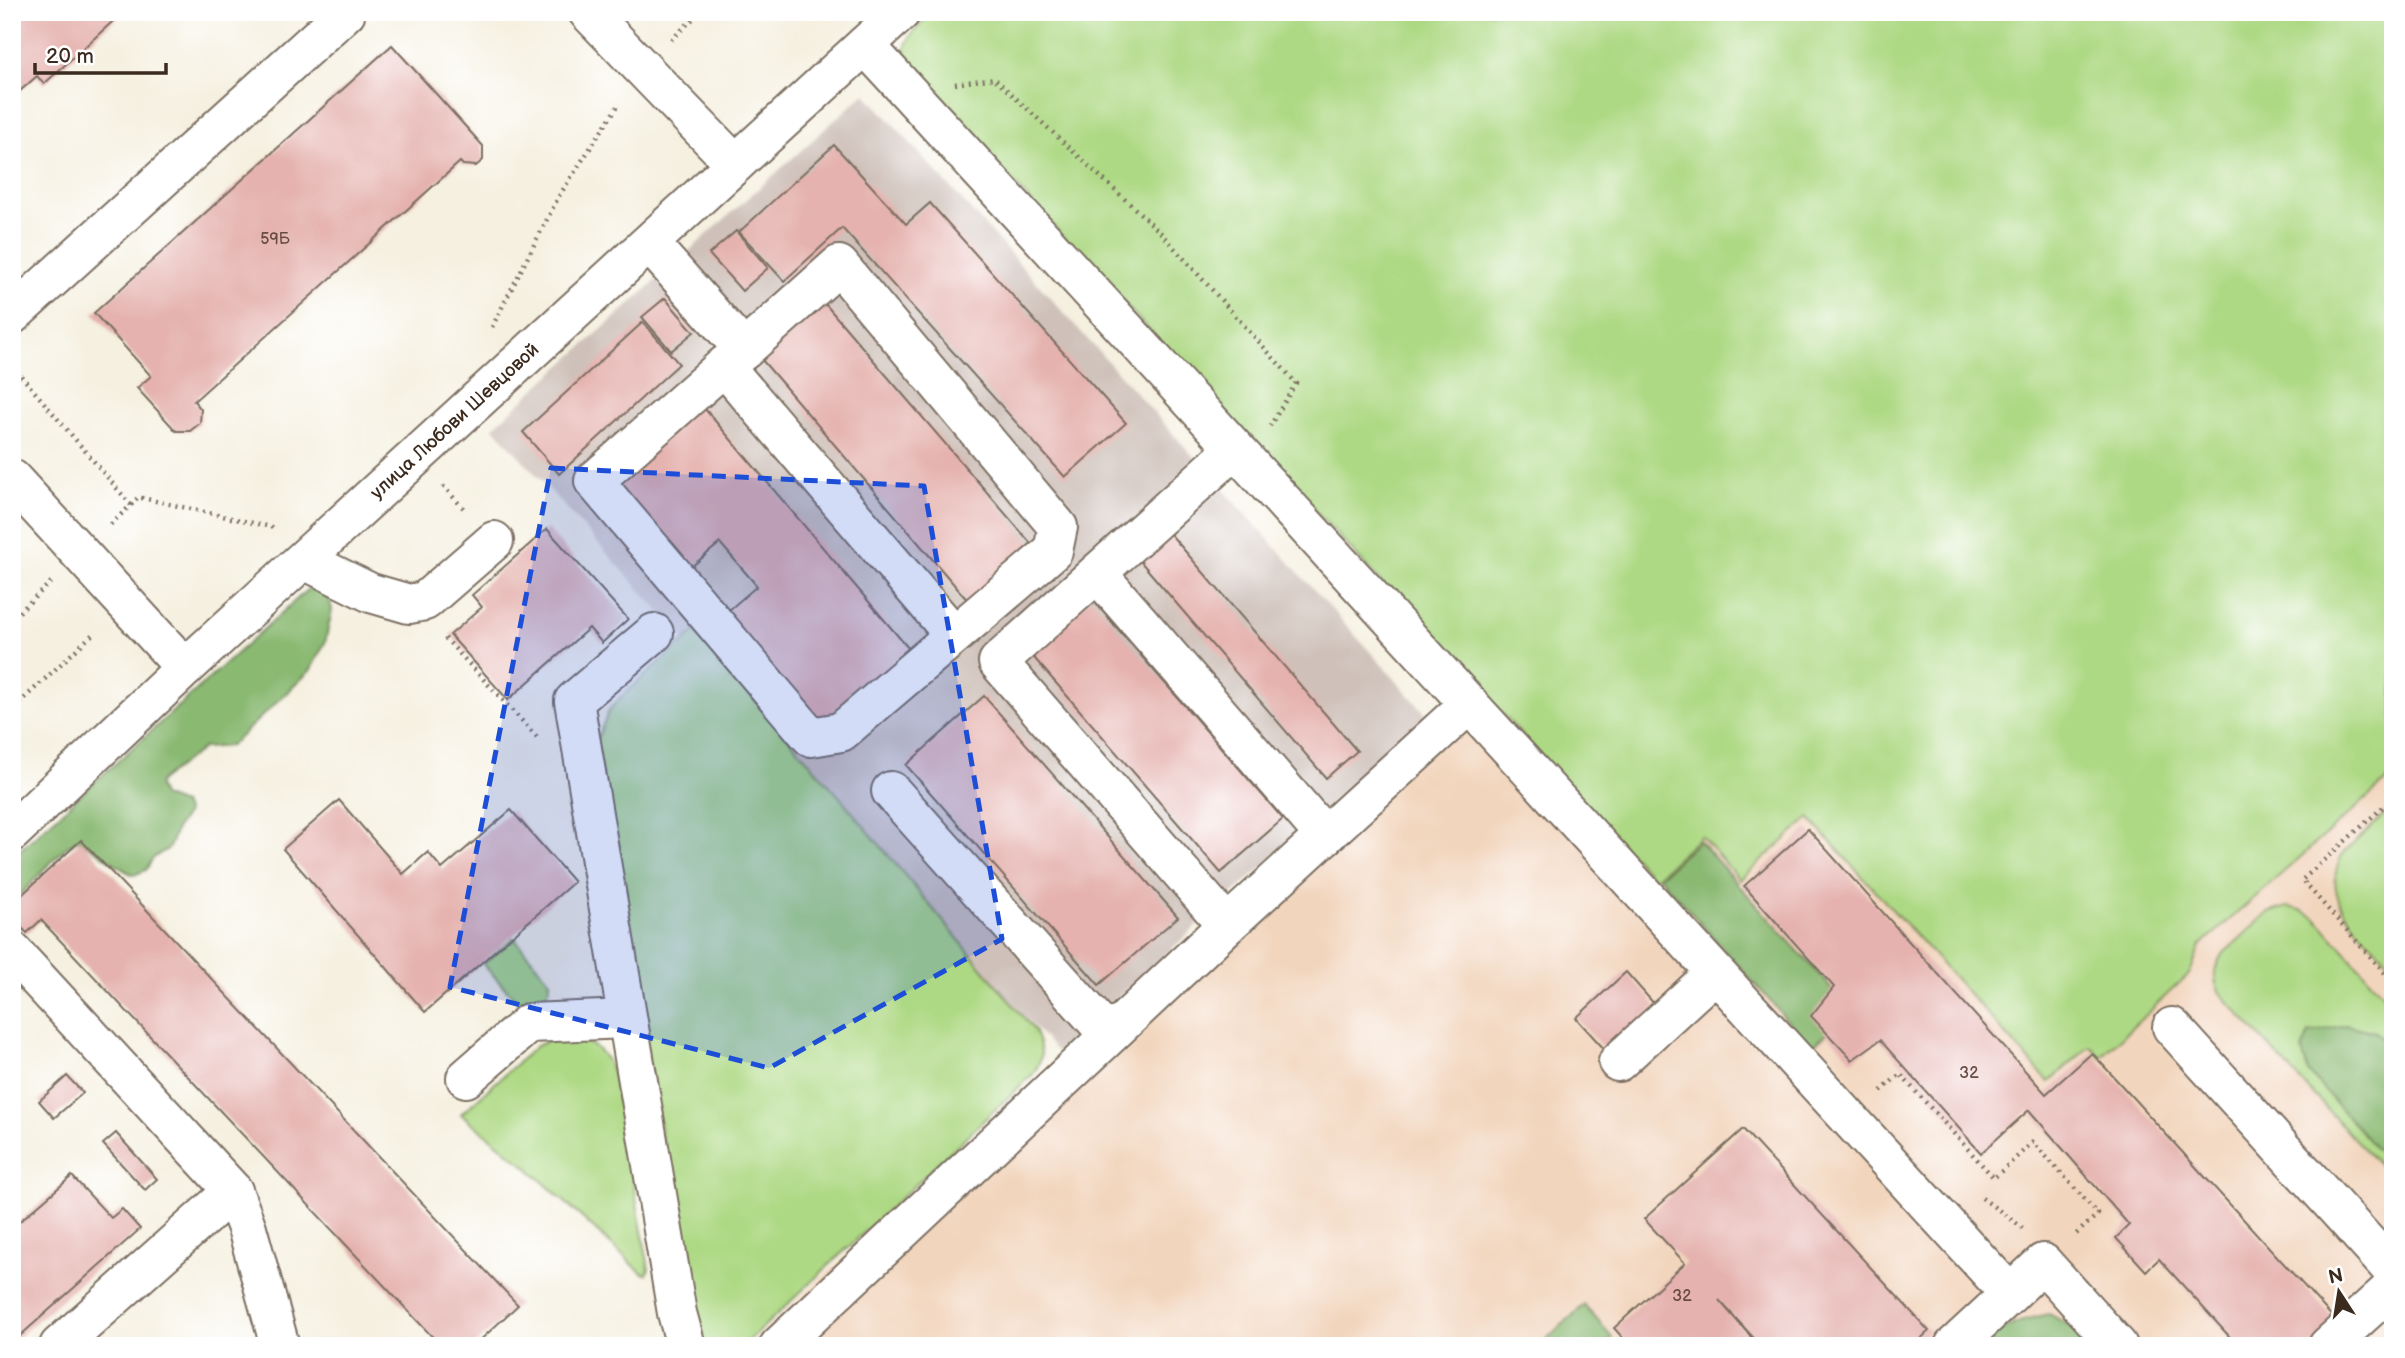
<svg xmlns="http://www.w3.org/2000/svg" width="2405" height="1358" font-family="'Balsamiq Sans',sans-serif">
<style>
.built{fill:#f2d5bd}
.industrial{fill:#cfc1ba}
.green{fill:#aed984;stroke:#748251;stroke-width:2}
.forest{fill:#8ab972;stroke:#627248;stroke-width:2}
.building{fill:#e5b2af}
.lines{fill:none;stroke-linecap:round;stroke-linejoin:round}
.minor-casing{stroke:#7c6f62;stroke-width:42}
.path{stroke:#7c6f62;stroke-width:4.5;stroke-dasharray:2 5;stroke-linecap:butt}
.minor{stroke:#fff;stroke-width:38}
.marked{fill:#1d4ed8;fill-opacity:0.2;stroke:#1d4ed8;stroke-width:5;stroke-dasharray:14 9;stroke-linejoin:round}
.labels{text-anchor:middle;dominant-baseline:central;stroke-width:6;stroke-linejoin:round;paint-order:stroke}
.number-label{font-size:16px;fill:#664c42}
.street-label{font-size:19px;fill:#3b2a1e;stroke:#fff}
</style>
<rect width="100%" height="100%" fill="#fff"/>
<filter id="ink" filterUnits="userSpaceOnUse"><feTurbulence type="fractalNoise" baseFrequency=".0143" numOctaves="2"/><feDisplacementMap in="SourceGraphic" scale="14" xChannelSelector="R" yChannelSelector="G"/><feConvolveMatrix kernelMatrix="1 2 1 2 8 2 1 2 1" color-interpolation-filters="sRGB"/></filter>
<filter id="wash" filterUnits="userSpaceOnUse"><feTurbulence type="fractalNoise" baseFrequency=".00686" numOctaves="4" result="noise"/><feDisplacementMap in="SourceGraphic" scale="28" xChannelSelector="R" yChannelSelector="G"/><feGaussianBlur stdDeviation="1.57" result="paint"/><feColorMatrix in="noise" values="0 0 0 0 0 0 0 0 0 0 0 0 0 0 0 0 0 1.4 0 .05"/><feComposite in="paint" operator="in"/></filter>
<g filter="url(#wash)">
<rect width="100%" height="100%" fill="#f5f0e0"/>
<polygon class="built" points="2393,62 2393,1346 748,1346 1506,650"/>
<polygon class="industrial" points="865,93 1429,717 1057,1052 493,427"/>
<g class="green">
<path d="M934,12H2393V775L2200,946L2190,973L2101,1057L2090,1046L2049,1082L1809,818L1740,880L1701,836L1654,879L905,65C901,39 916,28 934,12Z"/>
<path d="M695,632L838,795L1034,1030C1042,1049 1045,1056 1033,1074L743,1346H696L596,742L609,710L622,696Z"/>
<path d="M2393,807V966C2364,934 2315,899 2344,852Z"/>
<path d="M2287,907L2301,910L2316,918L2393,1006V1181L2220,993C2212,979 2213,966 2224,953L2268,913Z"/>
<path d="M514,938L550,981C550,1000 534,1005 518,1002L483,964Z"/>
<path d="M571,1038C594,1042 605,1052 613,1074L649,1269L647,1274L642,1273L528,1168L461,1114L536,1046L548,1041Z"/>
</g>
<g class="forest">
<path d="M314,587L325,592L329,597L332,610L325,643L310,671L230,746L203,748L160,781L158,785L162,796L183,804L187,813L177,827L169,848L153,858L146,870L134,875C117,869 90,842 77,840L64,849L21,894L12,900V857L308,589Z"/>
<polygon points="1699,841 1852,1011 1811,1047 1659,877"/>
<polygon points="2346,1025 2375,1032 2393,1049 2393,1168 2308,1072 2302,1050 2309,1033"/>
<polygon points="1584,1305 1613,1338 1605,1346 1539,1346"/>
<path d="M2049,1314L2071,1326L2093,1346H1982C2002,1326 2022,1320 2049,1314Z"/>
</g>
<g id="blocks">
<g class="building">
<polygon points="12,12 123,12 44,84 37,76 12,98"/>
<polygon points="392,45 483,146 483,160 476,166 463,165 460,162 194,401 201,409 200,423 190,431 176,431 137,388 151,376 94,313"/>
<polygon points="834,145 906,224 930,203 1126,423 1065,477 842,228 784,281 739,232"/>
<polygon points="736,231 768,268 742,291 709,254"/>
<polygon points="665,298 694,332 671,351 642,317"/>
<polygon points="820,298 1034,547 969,602 756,353"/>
<polygon points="643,322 679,364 559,474 523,432"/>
<polygon points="699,402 909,649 817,727 722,616 757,586 720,543 685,572 607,480"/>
<polygon points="547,529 628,619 602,643 589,628 508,700 450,635 482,607 472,595"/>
<polygon points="1166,529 1357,751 1326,778 1135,555"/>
<polygon points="1091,598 1283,819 1221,873 1029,652"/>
<polygon points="984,696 1178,917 1099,985 906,765"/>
<polygon points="339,800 403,874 428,852 442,869 511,810 574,882 425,1012 283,849"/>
<polygon points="1808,829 2046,1094 2092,1053 2337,1322 2317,1346 2238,1346 2159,1259 2146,1271 2116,1238 2129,1225 2029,1110 1981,1153 1880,1040 1852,1060 1811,1016 1834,987 1744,886"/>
<polygon points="81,840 518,1305 474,1346 441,1346 41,920 27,933 22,928 15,934 12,931 12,904"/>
<polygon points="1626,972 1656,1006 1606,1051 1576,1018"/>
<polygon points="67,1076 83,1093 54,1118 39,1101"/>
<polygon points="1743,1129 1929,1331 1913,1346 1761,1346 1719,1300 1759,1346 1630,1346 1614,1328 1685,1263 1644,1219"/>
<polygon points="116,1133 157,1179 145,1190 103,1144"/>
<polygon points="72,1176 111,1218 122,1209 140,1229 12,1343 12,1228"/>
</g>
</g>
</g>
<g filter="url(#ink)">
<use href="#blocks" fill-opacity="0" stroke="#7c6f62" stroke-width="2"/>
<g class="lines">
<g class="minor-casing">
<g id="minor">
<polyline points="588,12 735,164"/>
<polyline points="865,45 2010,1294 2043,1263 2118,1346"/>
<polyline points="650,244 744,350 724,366 954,635"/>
<polyline points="12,315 346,12"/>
<polyline points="724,366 594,481 811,737 841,732 1053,551 1058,527 839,265 744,350"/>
<polyline points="12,479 185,668"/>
<polyline points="304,560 371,593 409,604 425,601 494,541"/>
<polyline points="1097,573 1325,836"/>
<polyline points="654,633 574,701 677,1313 686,1346"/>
<polyline points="891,791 1109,1035"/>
<path id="s1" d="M12,832L185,668L901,12"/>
<polyline points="1227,925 998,662 1235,449"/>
<polyline points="12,951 233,1191 247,1228 280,1346"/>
<polyline points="2172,1027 2393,1271"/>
<polyline points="1618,1062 1715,973"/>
<polyline points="466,1078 529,1023 627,1019"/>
<polyline points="59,1346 233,1191"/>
<polyline points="779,1346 1227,925 1469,704"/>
<polyline points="1954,1346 2010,1294"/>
<polyline points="2328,1346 2393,1287"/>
</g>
</g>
<g class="path">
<polyline points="671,40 700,12"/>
<polyline points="955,84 994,78 1159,231 1296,383 1270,426"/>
<polyline points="492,327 559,196 619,104"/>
<polyline points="12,365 131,505 110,525"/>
<polyline points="443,486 466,511"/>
<polyline points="131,505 138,497 271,527 274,530"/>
<polyline points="445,638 537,737"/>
<polyline points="14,708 14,617 51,582"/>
<polyline points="14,708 95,632"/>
<polyline points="2393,798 2302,880 2393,982"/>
<polyline points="1881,1091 1900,1074 1994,1178 2033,1142 2098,1214 2074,1236"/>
<polyline points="1982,1198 2023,1228"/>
</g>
<use href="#minor" class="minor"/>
</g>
</g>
<path class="marked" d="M551,468L924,486L1002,939L769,1068L450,987Z"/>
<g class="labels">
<g class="number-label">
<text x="275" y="239">59Б</text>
<text x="1969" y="1073">32</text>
<text x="1682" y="1296">32</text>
</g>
<g class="street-label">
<text stroke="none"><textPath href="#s1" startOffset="604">улица Любови Шевцовой</textPath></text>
</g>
</g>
<rect width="2405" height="1358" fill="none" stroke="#fff" stroke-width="42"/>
<g transform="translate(2339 1292) rotate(348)" stroke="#ffffff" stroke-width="5" paint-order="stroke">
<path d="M0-5L12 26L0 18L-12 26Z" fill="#3b2a1e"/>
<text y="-10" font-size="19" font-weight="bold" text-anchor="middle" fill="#3b2a1e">N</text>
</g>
<path d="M35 63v10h131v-10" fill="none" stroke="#3b2a1e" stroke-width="3.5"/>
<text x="46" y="63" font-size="21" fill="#3b2a1e" stroke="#ffffff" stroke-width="5" paint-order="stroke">20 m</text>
</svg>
